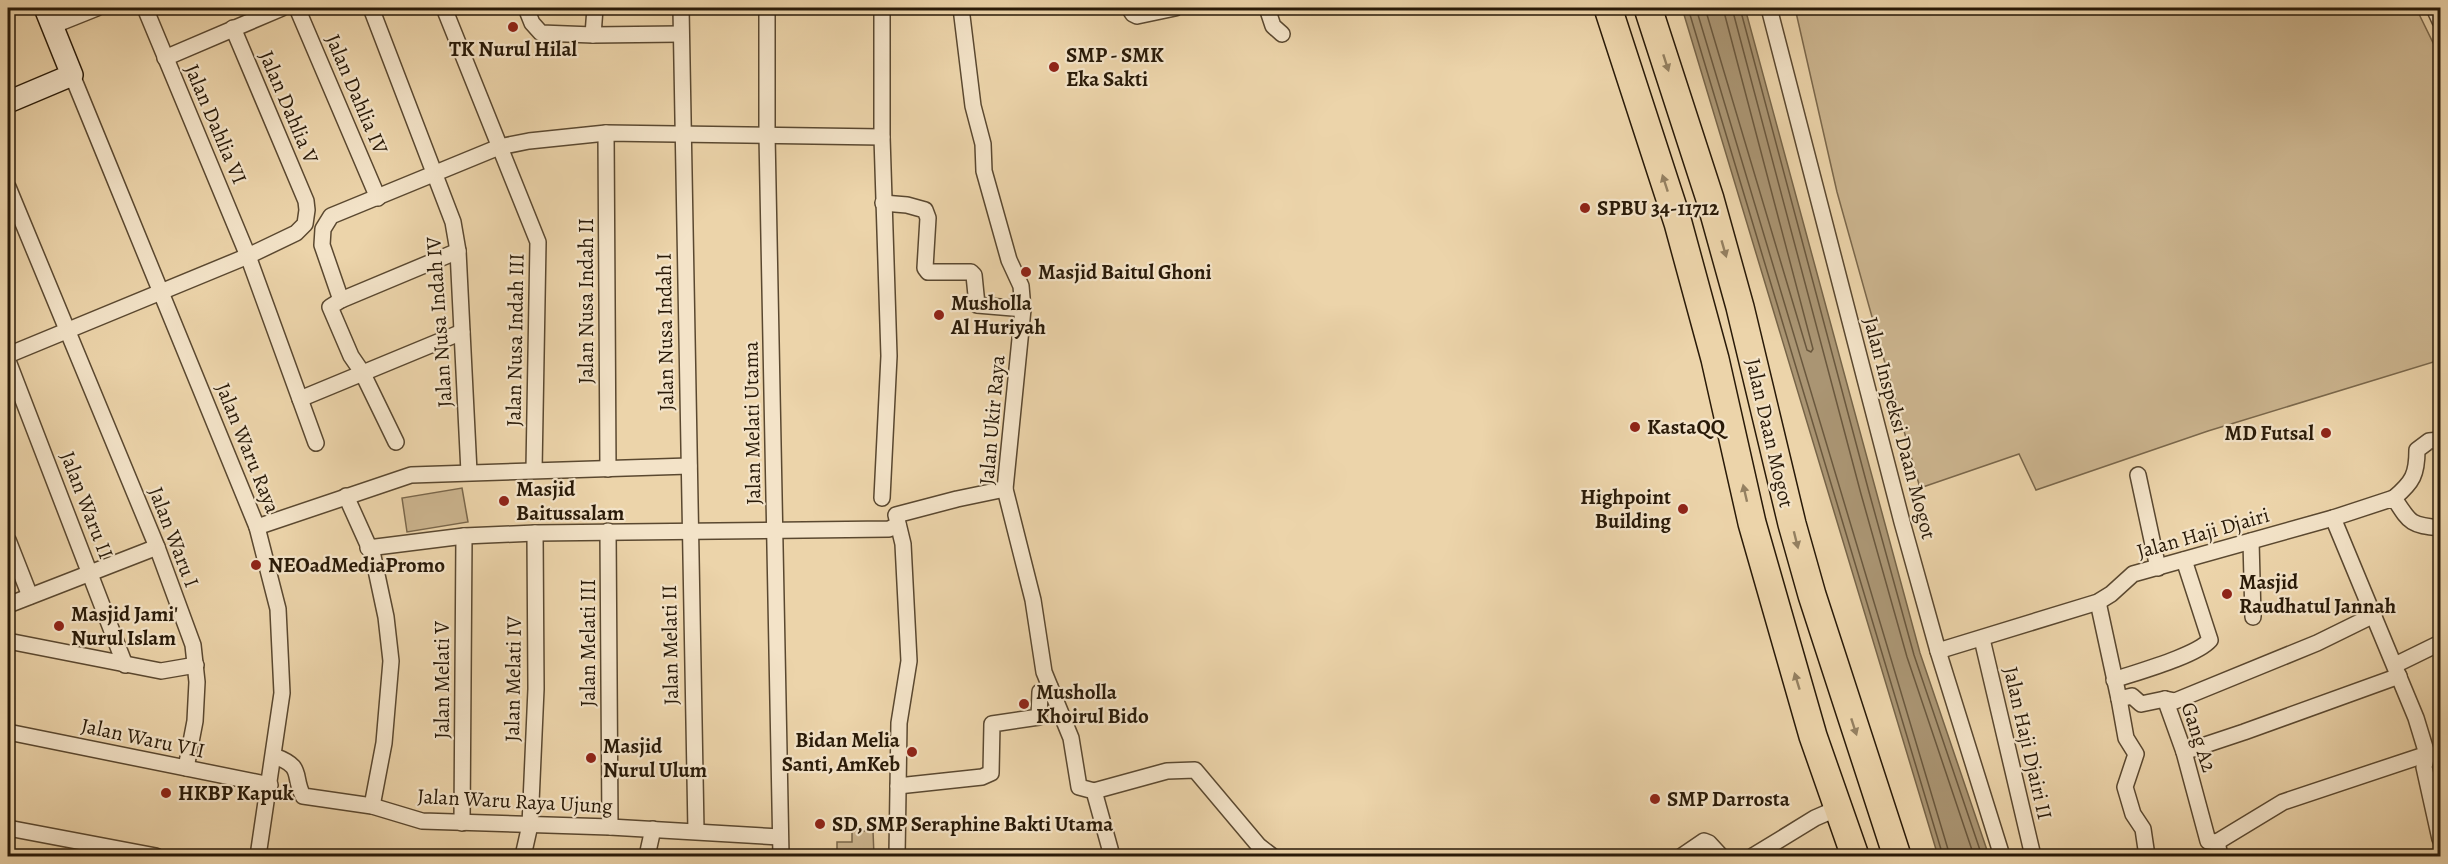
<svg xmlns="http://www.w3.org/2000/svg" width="2448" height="864" font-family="Alegreya,serif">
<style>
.green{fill:#cbb48e;stroke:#7a674b;stroke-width:1.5}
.water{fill:#aa9573;stroke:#766448;stroke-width:1.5}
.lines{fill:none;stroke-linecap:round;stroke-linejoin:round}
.shore{stroke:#6a583e;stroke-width:1.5}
.street-casing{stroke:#5a4830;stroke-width:18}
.secondary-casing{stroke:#291a08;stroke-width:24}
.highway-casing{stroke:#291a08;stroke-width:30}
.street{stroke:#f3e3c8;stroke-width:15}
.secondary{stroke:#f3e3c8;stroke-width:21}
.highway{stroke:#ecd4aa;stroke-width:27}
.rail-casing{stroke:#291a08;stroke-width:6}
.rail{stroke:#f3e3c8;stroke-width:4;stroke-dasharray:11;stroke-linecap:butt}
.oneway{fill:#948061}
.poi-dot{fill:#8f2418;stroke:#f3e3c8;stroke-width:2}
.labels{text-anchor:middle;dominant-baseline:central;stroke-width:4.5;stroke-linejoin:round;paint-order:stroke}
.poi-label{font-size:21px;font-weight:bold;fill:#291a08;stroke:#f3e3c8;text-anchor:start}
.street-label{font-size:21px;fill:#291a08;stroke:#f3e3c8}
</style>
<rect width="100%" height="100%" fill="#ecd4aa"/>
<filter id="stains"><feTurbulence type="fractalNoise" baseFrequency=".00333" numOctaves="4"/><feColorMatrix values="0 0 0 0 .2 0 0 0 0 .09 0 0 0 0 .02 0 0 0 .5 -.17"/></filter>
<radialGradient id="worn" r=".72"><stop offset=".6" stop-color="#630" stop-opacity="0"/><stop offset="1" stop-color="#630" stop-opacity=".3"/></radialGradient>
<g class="green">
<polygon points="1795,8 2416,8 2440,57 2440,360 2208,431 2036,490 2019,454 1920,488 1837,192"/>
<polygon points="462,488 468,522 407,532 402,498"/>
<polygon points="852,831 873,831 874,856 837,856 837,842 852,842"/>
</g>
<polygon class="water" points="1682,8 1745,8 1920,653 1989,856 1938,856"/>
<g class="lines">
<g class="shore">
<polyline points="1688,8 1943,856"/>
<polyline points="1696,8 1950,856"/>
<polyline points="1705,8 1807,350 1811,352 1813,349 1723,8"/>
<polyline points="1732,8 1861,494 1907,657 1974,856"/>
<polyline points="1740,8 1869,492 1914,655 1982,856"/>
</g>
<g class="street-casing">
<g id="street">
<polyline points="145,8 248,256 316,443"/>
<polyline points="297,8 378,198"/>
<polyline points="371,8 453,222 458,251 469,472"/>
<polyline points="444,8 538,242 534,470"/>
<polyline points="526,8 532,23 541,33 593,35"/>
<polyline points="595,8 593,35 680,34"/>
<polyline points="681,8 696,831"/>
<polyline points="767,8 767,135 781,856"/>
<polyline points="961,8 973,106 983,144 984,171 1009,260 1021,286 1023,309 1005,489 1033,600 1044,672 1071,738 1079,787 1094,791 1112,856"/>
<polyline points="1129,8 1133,14 1137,16 1175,8"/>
<polyline points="1267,8 1273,26 1282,34"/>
<polyline points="1769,8 1902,522 1938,651 2002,856"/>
<polyline points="2434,8 2440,21"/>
<polyline points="52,26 97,8"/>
<polyline points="165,58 282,8"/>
<polyline points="72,75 257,527 278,609 282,693 258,856"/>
<polyline points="606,133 608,469"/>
<polyline points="8,187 157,547 193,645 197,682 195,721 186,768"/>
<polyline points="883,203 907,205 925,210 928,218 925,268 928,272 971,272 974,275 977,305 1023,309"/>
<polyline points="341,300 322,245 323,229 331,216 499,147 529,141 606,133 882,137"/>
<polyline points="8,355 248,256 296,233 305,224 307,210 306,201 233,28"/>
<polyline points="8,361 125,665"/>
<polyline points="300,399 462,332"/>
<polyline points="396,442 362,372 351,356 330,307 341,300 458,251"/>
<polyline points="2138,475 2158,568"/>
<polyline points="346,496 373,556 386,617 391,661 384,743 372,806"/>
<polyline points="882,498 889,356 882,137 882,8"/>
<path d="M2394,498C2413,482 2417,474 2417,450L2429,441L2440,440"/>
<polyline points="2333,518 2416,718 2427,754 2424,767 2440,839"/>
<polyline points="257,527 411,475 689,466"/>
<polyline points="608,531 610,827"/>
<polyline points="8,540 30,596"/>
<polyline points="2251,541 2253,617"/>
<polyline points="368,548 464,536 535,533 889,529 898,525"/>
<polyline points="2098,602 2119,699 2132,696 2141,704 2165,699 2184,752 2208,841 2217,842 2220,856"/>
<polyline points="8,605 157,547"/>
<polyline points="1982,639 2033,856"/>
<polyline points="8,641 161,671 196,665"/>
<path d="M1938,651L2098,602L2111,594L2133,574L2333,518L2394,498C2410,523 2410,525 2440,528"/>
<polyline points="2395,665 2440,643"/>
<path d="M2114,680C2137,672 2196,656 2210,640L2184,560"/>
<polyline points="2119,699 2126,738 2136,754 2125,787 2133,814 2143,829 2147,856"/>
<polyline points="2165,699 2175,701 2317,643 2374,615"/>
<polyline points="8,732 270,785"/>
<polyline points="2184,752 2244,732 2399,676"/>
<path d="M274,756C305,767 292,775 303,796L372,806L422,821L610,827L780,837"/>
<polyline points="898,786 982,777 991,773 992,724 1039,717 1040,692 1050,687"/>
<polyline points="1094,791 1167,771 1195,770 1259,846 1272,856"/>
<polyline points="462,823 464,536"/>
<polyline points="8,828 156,856"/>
<polyline points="2217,842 2283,802 2427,754"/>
<polyline points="523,856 530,825 536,689 535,533"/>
<polyline points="647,856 653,829"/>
<polyline points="897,856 899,723 909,661 903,544 896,515 957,499 1005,489"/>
<polyline points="1682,856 1704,841 1709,843 1721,856"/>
<polyline points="1753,856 1815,818 1838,808"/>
</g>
</g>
<g class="secondary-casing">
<polyline id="secondary" points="8,102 72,75 45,8"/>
</g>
<g class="highway-casing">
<g id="highway">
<polyline points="1608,8 1678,223 1715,359 1752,523 1813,736 1855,856"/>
<polyline points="1648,8 1710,199 1740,307 1792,524 1812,595 1897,856"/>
</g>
</g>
<use href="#street" class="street"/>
<use href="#secondary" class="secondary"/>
<use href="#highway" class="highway"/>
<g class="rail-casing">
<polyline id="rail" points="2437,8 2440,15"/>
</g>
<use href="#rail" class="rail"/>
</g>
<defs><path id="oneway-solid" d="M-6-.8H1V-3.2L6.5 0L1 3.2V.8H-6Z" transform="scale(1.5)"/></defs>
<g class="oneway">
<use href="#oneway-solid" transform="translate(1666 63) rotate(72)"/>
<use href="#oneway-solid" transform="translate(1665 183) rotate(-108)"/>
<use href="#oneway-solid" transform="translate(1724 249) rotate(74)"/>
<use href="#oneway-solid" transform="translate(1745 493) rotate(-103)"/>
<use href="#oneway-solid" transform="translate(1796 540) rotate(76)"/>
<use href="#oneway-solid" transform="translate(1797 681) rotate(-107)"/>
<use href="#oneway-solid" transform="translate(1854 727) rotate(72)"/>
</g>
<g class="poi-dot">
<circle cx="513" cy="27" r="6"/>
<circle cx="1054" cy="67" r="6"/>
<circle cx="1585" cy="208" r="6"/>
<circle cx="1026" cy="272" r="6"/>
<circle cx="939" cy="315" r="6"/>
<circle cx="1635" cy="427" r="6"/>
<circle cx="2326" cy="433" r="6"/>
<circle cx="504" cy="501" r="6"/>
<circle cx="1683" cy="509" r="6"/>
<circle cx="256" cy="565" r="6"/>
<circle cx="2227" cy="594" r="6"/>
<circle cx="59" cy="626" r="6"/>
<circle cx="1024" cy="704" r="6"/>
<circle cx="912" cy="752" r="6"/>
<circle cx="591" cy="758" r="6"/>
<circle cx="166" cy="793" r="6"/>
<circle cx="1655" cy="799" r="6"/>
<circle cx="820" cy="824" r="6"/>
</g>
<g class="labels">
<g class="poi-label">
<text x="513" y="49" text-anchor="middle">TK Nurul Hilal</text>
<text x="1066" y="55">SMP - SMK<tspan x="1066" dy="24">Eka Sakti</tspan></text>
<text x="1597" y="208">SPBU 34-11712</text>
<text x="1038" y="272">Masjid Baitul Ghoni</text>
<text x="951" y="303">Musholla<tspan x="951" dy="24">Al Huriyah</tspan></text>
<text x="1647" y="427">KastaQQ</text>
<text x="2314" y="433" text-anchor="end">MD Futsal</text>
<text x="516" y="489">Masjid<tspan x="516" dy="24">Baitussalam</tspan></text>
<text x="1671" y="497" text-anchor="end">Highpoint<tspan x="1671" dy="24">Building</tspan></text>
<text x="268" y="565">NEOadMediaPromo</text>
<text x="2239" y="582">Masjid<tspan x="2239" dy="24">Raudhatul Jannah</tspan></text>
<text x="71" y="614">Masjid Jami'<tspan x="71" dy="24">Nurul Islam</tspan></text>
<text x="1036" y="692">Musholla<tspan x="1036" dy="24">Khoirul Bido</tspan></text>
<text x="900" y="740" text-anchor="end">Bidan Melia<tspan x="900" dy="24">Santi, AmKeb</tspan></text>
<text x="603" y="746">Masjid<tspan x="603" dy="24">Nurul Ulum</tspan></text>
<text x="178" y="793">HKBP Kapuk</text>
<text x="1667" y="799">SMP Darrosta</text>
<text x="832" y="824">SD, SMP Seraphine Bakti Utama</text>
</g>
<g class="street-label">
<text transform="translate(357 94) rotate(67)">Jalan Dahlia IV</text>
<text transform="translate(289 107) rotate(67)">Jalan Dahlia V</text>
<text transform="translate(216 124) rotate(67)">Jalan Dahlia VI</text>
<text transform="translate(586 301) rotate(-90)">Jalan Nusa Indah II</text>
<text transform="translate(439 322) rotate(-94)">Jalan Nusa Indah IV</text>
<text transform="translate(665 332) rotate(-91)">Jalan Nusa Indah I</text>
<text transform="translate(515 340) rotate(-89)">Jalan Nusa Indah III</text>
<text transform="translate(992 420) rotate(-85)">Jalan Ukir Raya</text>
<text transform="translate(752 423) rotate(-91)">Jalan Melati Utama</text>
<text transform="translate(1900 428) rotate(75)">Jalan Inspeksi Daan Mogot</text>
<text transform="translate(1770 433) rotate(77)">Jalan Daan Mogot</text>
<text transform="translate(248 448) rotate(68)">Jalan Waru Raya</text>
<text transform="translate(87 505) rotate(69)">Jalan Waru II</text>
<text transform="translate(2203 533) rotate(-16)">Jalan Haji Djairi</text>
<text transform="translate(174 537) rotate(69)">Jalan Waru I</text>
<text transform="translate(588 643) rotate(-90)">Jalan Melati III</text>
<text transform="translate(670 645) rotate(-91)">Jalan Melati II</text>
<text transform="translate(513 679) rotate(-89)">Jalan Melati IV</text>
<text transform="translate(442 680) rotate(-90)">Jalan Melati V</text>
<text transform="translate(2199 737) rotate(72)">Gang A2</text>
<text transform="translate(143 738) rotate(12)">Jalan Waru VII</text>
<text transform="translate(2028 743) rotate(77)">Jalan Haji Djairi II</text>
<text transform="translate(515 801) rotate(3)">Jalan Waru Raya Ujung</text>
</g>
</g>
<rect width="2448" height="864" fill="none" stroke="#ecd4aa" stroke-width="30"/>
<rect x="9" y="9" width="2430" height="846" fill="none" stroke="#291a08" stroke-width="3"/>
<rect x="15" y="15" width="2418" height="834" fill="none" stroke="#291a08" stroke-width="1.5"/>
<rect width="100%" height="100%" filter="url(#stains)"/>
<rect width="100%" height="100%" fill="url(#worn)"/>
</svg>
